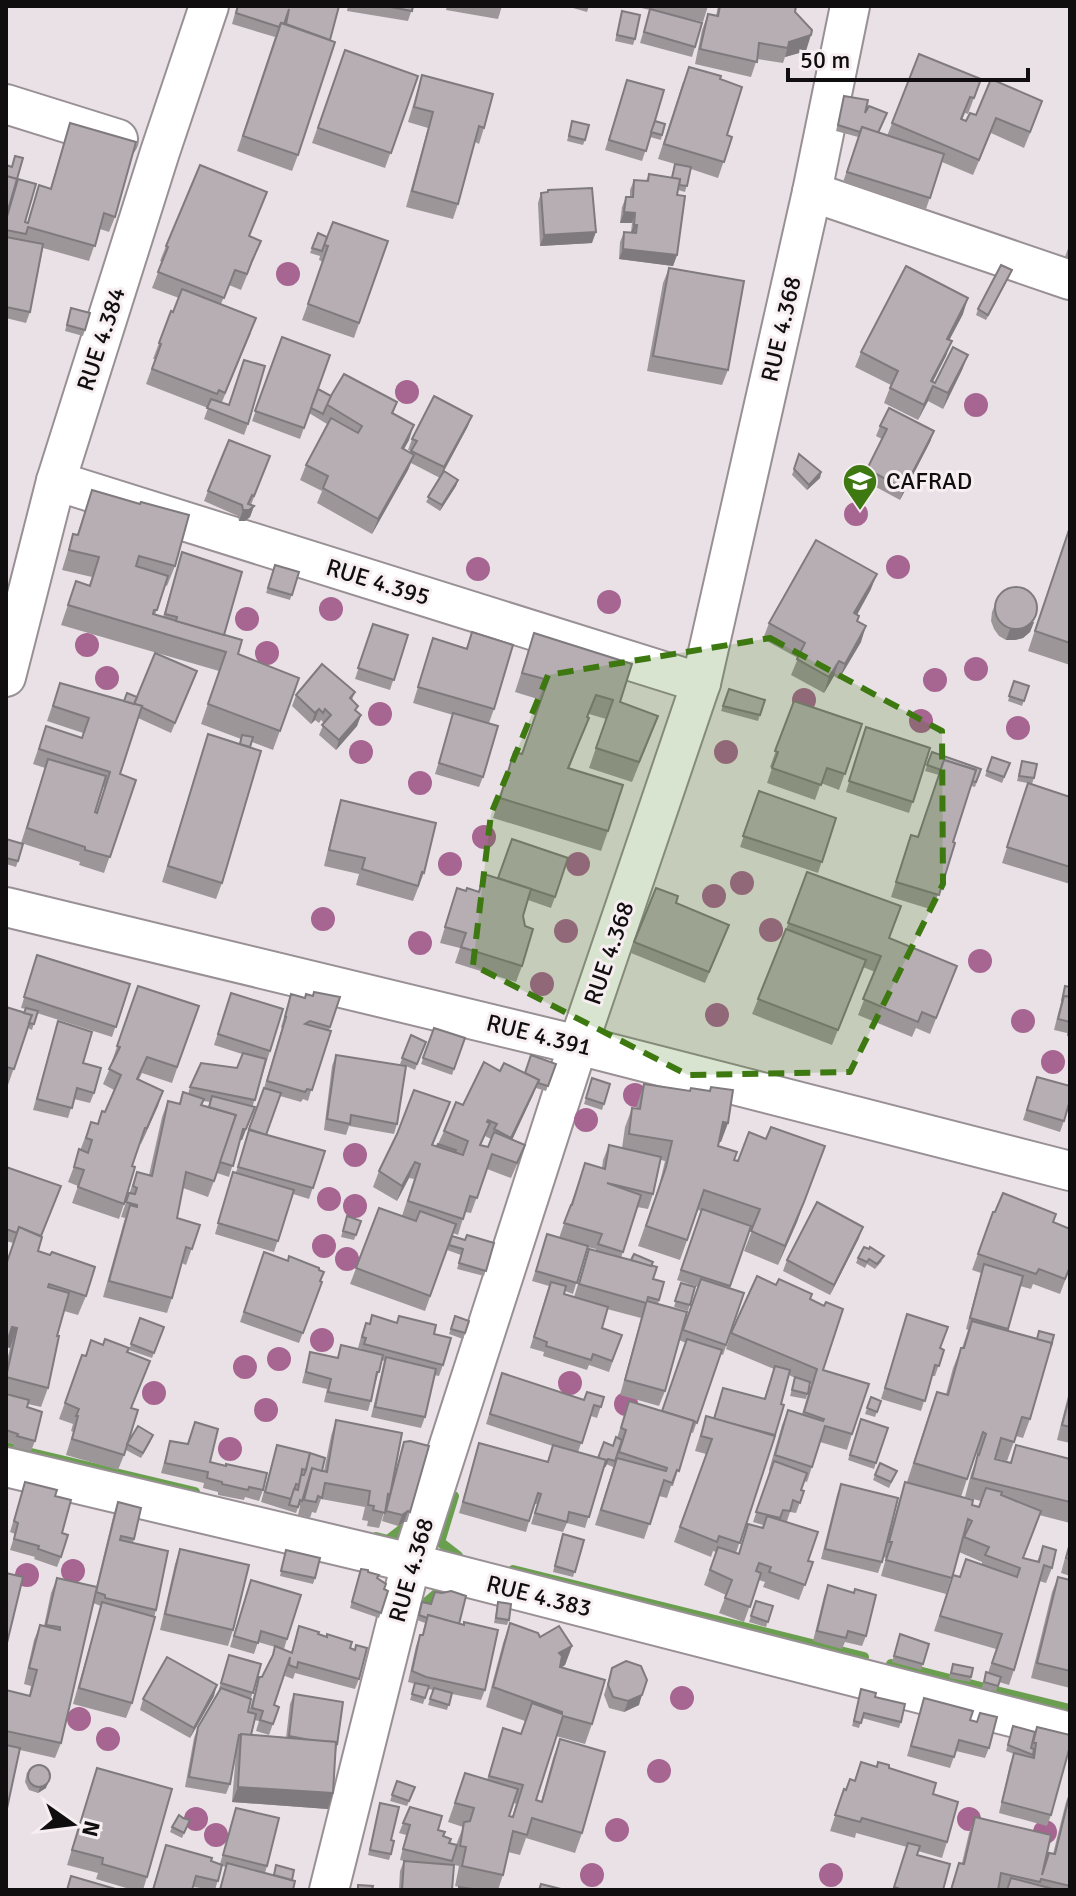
<svg xmlns="http://www.w3.org/2000/svg" width="1076" height="1896" font-family="Signika,sans-serif">
<style>
.lines{fill:none;stroke-linecap:round;stroke-linejoin:round}
.stream{stroke:#6b9f50;stroke-width:10}
.minor-casing{stroke:#989094;stroke-width:42}
.minor{stroke:#fff;stroke-width:38}
.tree{fill:#a76592}
.wall{fill:#9d9699;fill-rule:evenodd}
.shaded-wall{fill:#7f7a7d}
.building{fill:#b6aeb2;stroke:#7f7a7d;stroke-width:2}
.marked{fill:#3d7811;fill-opacity:0.2;stroke:#3d7811;stroke-width:6;stroke-dasharray:16 10;stroke-linejoin:round}
.labels{text-anchor:middle;dominant-baseline:central;stroke-width:6;stroke-linejoin:round;paint-order:stroke}
.street-label{font-size:24px;fill:#100e0f;stroke:#f7eef2}
.poi-label{font-size:24px;fill:#100e0f;stroke:#f7eef2;text-anchor:start}
</style>
<rect width="100%" height="100%" fill="#e9e1e5"/>
<g class="lines">
<g class="stream">
<polyline points="6,1447 195,1492"/>
<polyline points="454,1496 440,1542 458,1556"/>
<polyline points="376,1537 388,1540 410,1523"/>
<polyline points="513,1570 864,1657"/>
<polyline points="421,1607 444,1587 452,1589"/>
<polyline points="891,1664 985,1688"/>
<polyline points="996,1691 1070,1709"/>
</g>
<g class="minor-casing">
<g id="minor">
<polyline points="6,104 118,139"/>
<polyline points="812,192 1070,280"/>
<polyline points="56,481 701,683"/>
<polyline points="6,677 56,481 160,152 209,6"/>
<polyline points="6,907 578,1045 1070,1171"/>
<polyline points="6,1467 411,1563 1070,1732"/>
<polyline points="329,1890 411,1563 578,1045 701,683 812,192 850,6"/>
</g>
</g>
<use href="#minor" class="minor"/>
</g>
<g class="tree">
<circle cx="288" cy="274" r="12"/>
<circle cx="407" cy="392" r="12"/>
<circle cx="976" cy="405" r="12"/>
<circle cx="856" cy="514" r="12"/>
<circle cx="898" cy="567" r="12"/>
<circle cx="478" cy="569" r="12"/>
<circle cx="609" cy="602" r="12"/>
<circle cx="331" cy="609" r="12"/>
<circle cx="247" cy="619" r="12"/>
<circle cx="87" cy="645" r="12"/>
<circle cx="267" cy="653" r="12"/>
<circle cx="976" cy="669" r="12"/>
<circle cx="107" cy="678" r="12"/>
<circle cx="935" cy="680" r="12"/>
<circle cx="804" cy="700" r="12"/>
<circle cx="380" cy="714" r="12"/>
<circle cx="921" cy="721" r="12"/>
<circle cx="1018" cy="728" r="12"/>
<circle cx="361" cy="752" r="12"/>
<circle cx="726" cy="752" r="12"/>
<circle cx="420" cy="783" r="12"/>
<circle cx="484" cy="837" r="12"/>
<circle cx="450" cy="864" r="12"/>
<circle cx="578" cy="864" r="12"/>
<circle cx="742" cy="883" r="12"/>
<circle cx="714" cy="896" r="12"/>
<circle cx="323" cy="919" r="12"/>
<circle cx="771" cy="930" r="12"/>
<circle cx="566" cy="931" r="12"/>
<circle cx="420" cy="943" r="12"/>
<circle cx="980" cy="961" r="12"/>
<circle cx="542" cy="984" r="12"/>
<circle cx="717" cy="1015" r="12"/>
<circle cx="1023" cy="1021" r="12"/>
<circle cx="1053" cy="1062" r="12"/>
<circle cx="635" cy="1095" r="12"/>
<circle cx="586" cy="1120" r="12"/>
<circle cx="355" cy="1155" r="12"/>
<circle cx="329" cy="1199" r="12"/>
<circle cx="355" cy="1206" r="12"/>
<circle cx="324" cy="1246" r="12"/>
<circle cx="347" cy="1259" r="12"/>
<circle cx="322" cy="1340" r="12"/>
<circle cx="279" cy="1359" r="12"/>
<circle cx="245" cy="1367" r="12"/>
<circle cx="570" cy="1383" r="12"/>
<circle cx="154" cy="1393" r="12"/>
<circle cx="626" cy="1404" r="12"/>
<circle cx="266" cy="1410" r="12"/>
<circle cx="230" cy="1449" r="12"/>
<circle cx="73" cy="1571" r="12"/>
<circle cx="27" cy="1575" r="12"/>
<circle cx="682" cy="1698" r="12"/>
<circle cx="79" cy="1719" r="12"/>
<circle cx="108" cy="1739" r="12"/>
<circle cx="659" cy="1771" r="12"/>
<circle cx="196" cy="1819" r="12"/>
<circle cx="969" cy="1819" r="12"/>
<circle cx="617" cy="1830" r="12"/>
<circle cx="1045" cy="1832" r="12"/>
<circle cx="216" cy="1835" r="12"/>
<circle cx="592" cy="1875" r="12"/>
<circle cx="831" cy="1875" r="12"/>
</g>
<g class="wall">
<polygon points="237,6 339,6 298,155 292,171 237,151 275,37 232,24"/>
<polygon points="348,6 413,6 408,21 347,11"/>
<polygon points="447,6 502,6 498,19 446,10"/>
<polygon points="566,6 589,6 587,12"/>
<polygon points="632,6 708,6 703,22 681,17 695,47 692,57 640,43 650,10"/>
<polygon points="718,6 796,6 795,12 806,51 785,57 783,63 757,59 751,77 695,64 702,30 708,14 716,16"/>
<polygon points="622,11 635,39 633,45 615,41"/>
<polygon points="345,50 418,76 385,168 312,143"/>
<polygon points="919,54 981,79 968,114 965,113 962,120 966,121 976,115 1037,116 1024,148 991,133 973,175 942,162 926,209 843,182 859,135 858,137 836,131 844,96 865,113 879,133 887,136"/>
<polygon points="422,75 484,128 479,144 475,142 458,204 453,219 406,207 428,128 408,122"/>
<polygon points="720,79 727,135 732,137 718,178 691,169 685,192 678,190 677,255 673,266 619,259 620,242 624,232 631,232 632,223 620,223 622,207 626,197 630,197 630,190 634,180 646,181 649,174 671,178 675,164 658,159 683,82"/>
<polygon points="627,80 662,135 661,140 650,137 642,161 605,150"/>
<polygon points="572,121 585,140 583,145 567,141"/>
<polygon points="70,123 115,217 109,232 100,229 89,261 43,248 30,312 26,323 6,318 6,165 13,194 25,222 27,223 39,185 50,189"/>
<polygon points="541,193 592,243 540,246 538,203"/>
<polygon points="318,233 327,237 388,241 354,338 302,320 323,262 319,260 320,256 310,253"/>
<polygon points="250,237 255,256 241,290 229,285 221,304 251,333 222,402 248,424 244,435 204,419 208,408 146,384 155,359 153,359 159,343 179,298 152,288 162,262 160,261 166,246"/>
<polygon points="1070,243 1070,259 1065,257"/>
<polygon points="669,268 728,370 722,385 647,371 663,283"/>
<polygon points="1010,275 986,320 976,315 978,309"/>
<polygon points="71,308 85,330 83,336 65,331"/>
<polygon points="963,314 949,340 946,356 933,382 935,383 968,355 962,370 943,409 928,401 918,420 884,403 891,385 855,367 861,352"/>
<polygon points="282,337 330,355 300,439 252,421"/>
<polygon points="318,389 331,396 397,402 393,414 409,440 404,449 411,453 411,451 408,450 412,439 468,426 443,473 458,480 456,486 440,511 426,502 440,478 411,463 408,470 372,534 317,503 322,491 300,480 306,465 327,424 309,413"/>
<polygon points="880,426 934,431 930,442 900,500 863,480 867,469 882,439 876,436"/>
<polygon points="799,454 821,472 820,478 807,490 792,475"/>
<polygon points="270,456 251,505 254,506 250,517 245,521 239,521 238,516 204,501 208,491"/>
<polygon points="92,490 175,566 167,586 165,585 155,615 163,617 182,552 224,635 238,654 299,678 273,750 252,742 222,883 216,899 162,882 208,734 239,744 241,739 201,724 219,671 61,625 76,581 89,585 92,577 62,570 73,534 77,535"/>
<polygon points="1070,525 1070,665 1028,651"/>
<polygon points="275,565 299,572 290,600 266,593"/>
<polygon points="871,589 857,615 859,616 858,621 861,642 839,679 834,676 824,693 791,675 798,658 763,639 769,623"/>
<polygon points="996,602 1034,622 1030,632 1023,638 1015,640 1006,640 999,636 994,629 991,621 992,612"/>
<polygon points="373,624 408,635 390,690 355,679"/>
<polygon points="472,632 494,709 489,723 483,777 479,787 435,774 453,715 413,703 433,638 466,648"/>
<polygon points="534,633 620,702 651,735 632,782 589,768 606,719 589,714 588,717 589,718 569,769 608,831 601,851 493,818 514,752 522,754 541,700 515,692"/>
<path d="M197,671L171,733L138,718L120,774L136,780L104,873L79,865L80,862L21,843L45,768L33,764L46,726L82,738L83,733L47,721L60,683L124,701ZM103,787L104,788L96,813L95,812Z"/>
<polygon points="1014,681 1029,686 1022,706 1008,701"/>
<polygon points="729,689 765,700 758,721 721,711"/>
<polygon points="355,692 352,700 356,711 361,715 357,726 336,750 319,735 324,723 321,720 319,723 315,720 311,724 292,706 296,695"/>
<polygon points="794,701 862,724 839,790 821,783 815,800 767,783 772,768 770,767"/>
<polygon points="862,738 930,748 909,813 846,792"/>
<polygon points="932,752 981,769 975,787 971,786 933,910 891,897 911,835 918,837 939,775 925,771"/>
<polygon points="992,757 1010,763 1002,783 985,776"/>
<polygon points="1022,761 1034,778 1032,784 1017,781"/>
<polygon points="1028,783 1069,796 1070,794 1070,884 1002,863"/>
<polygon points="759,791 836,818 818,873 740,847"/>
<polygon points="341,800 424,873 413,901 356,885 359,874 324,866 336,816"/>
<polygon points="6,839 18,861 16,867 6,864"/>
<polygon points="807,872 889,938 951,981 930,1034 916,1028 912,1037 858,1015 875,972 863,967 832,1045 752,1014 785,932"/>
<polygon points="484,874 555,897 551,908 528,900 523,916 522,966 516,982 455,963 460,948 440,943 457,888 466,891 478,892"/>
<polygon points="656,888 676,903 729,925 705,983 631,953"/>
<polygon points="37,955 130,984 112,1037 37,1013 32,1030 28,1028 8,1085 6,1084 6,1007 24,1013 26,1009 21,1008"/>
<polygon points="138,986 199,1006 172,1083 142,1073 139,1079 163,1091 141,1144 140,1143 132,1166 124,1204 119,1219 72,1203 78,1186 68,1182 91,1122 97,1124 105,1112 114,1090 103,1084 113,1061 112,1061"/>
<polygon points="1065,986 1070,987 1070,1037 1067,1036 1067,1033 1054,1030"/>
<path d="M231,993L270,1051L242,1140H240L229,1177L217,1173L208,1197L183,1188L177,1218L200,1225L186,1265L182,1263L172,1298L167,1313L103,1297L125,1218L121,1217L124,1208L137,1172L149,1175L162,1117L168,1101L179,1104L183,1092L188,1094L190,1087L237,1068L242,1054L214,1045ZM203,1101L210,1102L208,1107L201,1105Z"/>
<polygon points="291,994 330,1027 308,1101 303,1099 301,1102 280,1096 266,1135 325,1151 309,1199 293,1194 274,1252 215,1234 230,1182 233,1172 236,1172 264,1088 282,1028 281,1027"/>
<polygon points="58,1021 83,1063 94,1093 90,1103 74,1099 68,1118 33,1110"/>
<polygon points="434,1028 465,1038 452,1075 421,1064"/>
<polygon points="411,1035 426,1042 415,1070 406,1066 397,1124 394,1134 349,1126 346,1135 324,1130 332,1066 336,1055 405,1066 400,1064"/>
<path d="M556,1064L546,1091L536,1088L512,1140L519,1160L511,1178L487,1169L471,1213L465,1212L458,1235L453,1233L425,1311L350,1284L379,1208L402,1216L414,1179L409,1178L397,1201L373,1187L379,1171L450,1102L432,1145L437,1146L444,1131L463,1105L500,1071L525,1073ZM485,1136L491,1139L488,1147L481,1145Z"/>
<polygon points="1037,1077 1064,1121 1060,1132 1023,1120"/>
<polygon points="592,1078 610,1084 602,1110 584,1104"/>
<path d="M644,1084L690,1091H709L711,1087L728,1123L718,1146L734,1160L738,1161L766,1139L825,1146L797,1222L778,1265L744,1251L753,1228L750,1227L729,1288L744,1293L723,1355L720,1354L693,1433L690,1432L673,1486H671L667,1498L659,1496L644,1539L595,1525L614,1465L613,1467L606,1464L603,1471L585,1528L567,1523L563,1532L531,1524L537,1504H534L526,1532L459,1513L479,1443L547,1462L553,1446L486,1424L502,1373L584,1400L604,1397L597,1418L591,1416L578,1452L598,1458L613,1446L617,1438L629,1401L662,1411L686,1343L679,1340L698,1287L677,1280L701,1211L698,1210L680,1260L638,1246L659,1186L665,1161L661,1160L653,1194L648,1209L637,1207L621,1258L651,1266L653,1279L664,1282L658,1304L665,1391L659,1406L620,1395L641,1318L607,1309L602,1328L622,1335L609,1372L589,1365L587,1370L543,1356L544,1352L530,1348L549,1286L532,1281L544,1245L559,1238L585,1163L602,1168L603,1160L609,1145L622,1148L625,1127L632,1108H636ZM587,1247L596,1249V1251L589,1249L574,1297L564,1294L565,1291L573,1294Z"/>
<polygon points="6,1167 41,1236 38,1251 86,1296 78,1315 64,1311 57,1336 48,1388 41,1407 28,1404 27,1407 35,1441 31,1451 13,1447 14,1444 6,1442 6,1365 10,1348 13,1243 6,1241"/>
<path d="M993,1212L1053,1222L1070,1268L1060,1294L1033,1284L1031,1289L1020,1286L1008,1331L1030,1419L1023,1438L1016,1436L1007,1461L995,1458V1459L1010,1463L1016,1445L1070,1459V1523L1039,1515L1023,1558L1037,1562L1043,1546L1052,1568L1046,1583L1039,1581L1014,1670L1009,1685L999,1682L996,1691L982,1688L986,1672L988,1673L996,1649L934,1631L953,1575L960,1577L982,1565V1562L959,1552L946,1594L881,1576L886,1558L883,1557L900,1497L905,1482H907L930,1411L937,1392L946,1394L953,1368L961,1348H962L968,1330L966,1329L981,1273L972,1270ZM976,1452L979,1453L971,1474L965,1497L981,1501L979,1507L972,1505L961,1497Z"/>
<polygon points="347,1216 361,1221 354,1240 341,1237"/>
<polygon points="452,1236 465,1240 494,1243 484,1276 457,1269 461,1255 447,1250"/>
<polygon points="859,1238 830,1295 783,1271 787,1260"/>
<polygon points="869,1249 882,1261 875,1269 867,1264 865,1268 856,1263 858,1258"/>
<polygon points="264,1252 322,1282 299,1343 240,1322"/>
<polygon points="681,1283 695,1287 688,1311 674,1307"/>
<path d="M810,1299L823,1370L852,1434L847,1450L820,1442L807,1482L804,1481L801,1490L804,1491L796,1513L790,1512L787,1521L808,1561L813,1562L799,1600L763,1587L765,1582L759,1580L744,1622L719,1613L726,1595L704,1585L716,1552L713,1551L711,1557L674,1542L706,1454L695,1451L706,1416L713,1419L723,1388L764,1399L774,1369L726,1349L731,1333ZM789,1375L795,1378L790,1396L806,1399L810,1384H811L802,1414L788,1410L782,1425L769,1470L770,1471L753,1522L763,1525L762,1528L748,1524L738,1554L736,1553L775,1436L781,1404Z"/>
<polygon points="907,1314 940,1348 944,1350 935,1376 932,1376 921,1411 881,1399"/>
<polygon points="372,1315 397,1323 399,1316 434,1334 443,1365 439,1376 434,1375 425,1417 421,1428 371,1417 384,1361 382,1360 368,1411 324,1402 327,1389 302,1383 310,1352 337,1358 341,1345 362,1350 362,1349 358,1348 362,1333 366,1323 369,1324"/>
<polygon points="455,1316 469,1321 463,1339 449,1334"/>
<polygon points="140,1318 164,1327 152,1358 129,1350"/>
<polygon points="103,1345 127,1352 132,1408 127,1444 151,1441 141,1458 126,1450 118,1470 66,1455 73,1432 71,1431 73,1424 59,1419 82,1355 86,1356"/>
<polygon points="1070,1388 1070,1443 1057,1440"/>
<polygon points="871,1397 881,1401 875,1417 865,1414"/>
<polygon points="861,1419 888,1428 874,1469 848,1460"/>
<polygon points="336,1420 392,1484 404,1442 410,1512 407,1522 404,1522 398,1526 382,1521 387,1503 379,1528 367,1526 368,1521 362,1520 365,1507 321,1499 316,1513 312,1512 310,1518 298,1515 300,1506 299,1505 296,1513 261,1502 277,1445 324,1471 331,1436"/>
<polygon points="195,1422 210,1462 263,1490 259,1501 245,1497 244,1500 218,1495 218,1492 203,1488 204,1483 161,1473 170,1441 187,1444"/>
<polygon points="880,1463 897,1471 889,1488 873,1480"/>
<polygon points="25,1482 55,1496 62,1533 61,1557 57,1567 34,1559 35,1557 10,1550 15,1534 10,1532"/>
<polygon points="841,1484 882,1562 878,1573 821,1559 837,1495"/>
<polygon points="118,1502 134,1539 133,1543 156,1610 132,1703 126,1718 73,1704 101,1606 93,1603 61,1743 55,1758 20,1750 6,1814 6,1690 29,1696 31,1686 24,1684 34,1640 40,1625 44,1626 51,1593 57,1578 96,1587 114,1513"/>
<polygon points="561,1539 584,1540 573,1577 553,1572"/>
<polygon points="1070,1539 1070,1576 1061,1573"/>
<polygon points="180,1549 233,1630 228,1646 160,1630 175,1564"/>
<polygon points="286,1550 315,1578 313,1584 280,1576"/>
<polygon points="368,1572 377,1578 384,1589 388,1591 379,1618 350,1608 359,1574"/>
<polygon points="1058,1577 1070,1580 1070,1688 1031,1678 1052,1592"/>
<polygon points="828,1585 866,1636 862,1646 845,1642 842,1649 813,1641 824,1596"/>
<polygon points="247,1591 287,1639 284,1649 291,1653 299,1626 350,1648 359,1679 355,1689 295,1673 293,1679 285,1676 286,1669 274,1705 279,1707 269,1735 256,1731 259,1721 254,1720 251,1735 286,1738 290,1704 294,1694 337,1745 328,1809 232,1802 236,1753 230,1784 226,1794 185,1787 194,1738 198,1727 220,1689 219,1689 229,1655 261,1664 251,1698 248,1712 249,1712 259,1677 262,1677 271,1660 275,1647 258,1642 254,1654 230,1647"/>
<polygon points="756,1601 773,1606 766,1627 749,1622"/>
<polygon points="422,1602 459,1624 485,1690 481,1700 452,1694 447,1710 428,1705 433,1690 428,1689 423,1704 410,1700 415,1684 408,1682 416,1646 420,1635 422,1635 425,1623 417,1620"/>
<polygon points="498,1602 509,1620 507,1625 494,1623"/>
<path d="M510,1623L540,1637L572,1646L565,1665L561,1668L592,1724L585,1744L556,1736L536,1800L541,1802L553,1758L560,1739L582,1833L575,1853L526,1838L520,1855L508,1852L503,1875L498,1890H458L464,1888L455,1886L459,1866L454,1865L452,1890H399L400,1871L404,1861L400,1860L406,1835L399,1833L403,1823L438,1830L449,1843L456,1845L463,1827L448,1822L465,1773L487,1780L503,1728L521,1733L525,1721L486,1707L503,1643ZM514,1803L516,1804L512,1817L509,1816Z"/>
<polygon points="900,1634 929,1644 921,1670 892,1662"/>
<polygon points="953,1664 971,1677 970,1682 949,1678"/>
<polygon points="612,1668 639,1705 624,1712 609,1708 604,1695"/>
<polygon points="861,1689 901,1722 899,1728 862,1718 859,1728 852,1726"/>
<polygon points="214,1696 190,1738 140,1710 143,1699"/>
<polygon points="924,1698 970,1720 989,1748 985,1758 956,1751 950,1768 907,1756"/>
<polygon points="1011,1732 1035,1732 1051,1815 1047,1826 999,1813 1010,1764 1014,1754 1006,1751"/>
<polygon points="861,1762 876,1767 889,1768 933,1794 947,1842 942,1858 918,1851 917,1855 943,1890 893,1890 907,1847 856,1833 855,1838 830,1831 844,1789 846,1790 854,1781"/>
<polygon points="97,1768 147,1877 143,1890 133,1890 96,1879 98,1873 67,1865"/>
<polygon points="27,1772 46,1788 38,1793 29,1790 25,1782"/>
<polygon points="397,1781 415,1787 407,1806 390,1801"/>
<polygon points="1070,1791 1070,1890 1004,1890 998,1889 998,1890 950,1890 959,1863 962,1863 969,1833 975,1817 1043,1872 1053,1854 1066,1802"/>
<polygon points="380,1803 391,1840 391,1854 389,1860 368,1855"/>
<polygon points="236,1808 267,1866 265,1873 273,1875 276,1865 292,1880 293,1890 219,1890 226,1867 222,1866 215,1890 193,1887 192,1890 152,1890 166,1845 220,1864"/>
<polygon points="183,1818 190,1820 182,1838 170,1832 172,1827"/>
</g>
<g class="shaded-wall">
<polygon points="811,35 806,51 785,57 789,42"/>
<polygon points="624,212 635,213 632,223 620,223"/>
<polygon points="634,225 637,225 633,235 630,235"/>
<polygon points="596,232 592,243 540,246 544,235"/>
<polygon points="623,249 677,255 673,266 619,259"/>
<polygon points="968,298 963,314 942,354 947,339"/>
<polygon points="952,341 946,356 925,396 931,381"/>
<polygon points="968,355 962,370 943,409 948,393"/>
<polygon points="933,386 928,401 918,420 924,405"/>
<polygon points="472,416 468,426 440,478 444,467"/>
<polygon points="414,425 409,440 396,463 402,448"/>
<polygon points="934,431 930,442 900,500 904,489"/>
<polygon points="414,455 408,470 372,534 378,519"/>
<polygon points="821,472 820,478 807,490 809,485"/>
<polygon points="458,480 456,486 440,511 442,505"/>
<polygon points="254,506 250,517 245,521 239,521 243,510 247,510"/>
<polygon points="877,574 871,589 849,629 854,613"/>
<polygon points="1034,622 1030,632 1023,638 1015,640 1006,640 1010,629"/>
<polygon points="866,626 861,642 839,679 845,664"/>
<polygon points="839,661 834,676 824,693 829,677"/>
<polygon points="319,709 315,720 311,724 315,713"/>
<polygon points="361,715 357,726 336,750 339,740"/>
<polygon points="539,1080 533,1095 506,1153 511,1138"/>
<polygon points="163,1091 158,1106 141,1144 147,1128"/>
<polygon points="255,1107 242,1140 239,1140 243,1129"/>
<polygon points="723,1122 728,1123 721,1142 716,1142"/>
<polygon points="415,1162 409,1178 397,1201 402,1186"/>
<polygon points="804,1202 797,1222 778,1265 785,1246"/>
<polygon points="863,1227 859,1238 830,1295 834,1285"/>
<polygon points="12,1327 17,1328 10,1348 6,1347 6,1342"/>
<polygon points="408,1511 404,1522 398,1526 402,1515"/>
<polygon points="572,1646 565,1665 552,1673 559,1653"/>
<polygon points="217,1685 214,1696 190,1738 194,1728"/>
<polygon points="642,1695 639,1705 624,1712 628,1701"/>
<polygon points="48,1783 46,1788 38,1793 40,1787"/>
<polygon points="238,1787 333,1793 328,1809 232,1802"/>
</g>
<g class="building">
<polygon points="238,6 339,6 330,40 286,24 289,9 284,24 281,23 279,27 236,13"/>
<polygon points="385,6 413,6 412,11"/>
<polygon points="720,6 796,6 795,12 812,30 811,35 789,42 788,48 759,43 757,62 700,49 708,14 718,16"/>
<polygon points="650,9 702,23 695,47 644,32"/>
<polygon points="622,11 640,15 635,39 617,35"/>
<polygon points="281,23 335,42 298,155 243,136"/>
<polygon points="345,50 418,76 391,153 318,128"/>
<polygon points="919,54 981,79 974,98 970,97 961,119 966,121 970,113 976,115 991,79 1042,101 1030,132 996,118 979,160 892,123"/>
<polygon points="689,67 721,76 720,79 742,87 727,135 732,137 724,162 664,144"/>
<polygon points="422,75 493,94 484,128 479,126 458,204 412,191 433,112 414,107"/>
<polygon points="627,80 664,90 646,151 609,140"/>
<polygon points="844,96 868,100 865,113 869,106 887,113 878,133 862,127 860,132 838,125"/>
<polygon points="572,121 589,125 585,140 569,136"/>
<polygon points="655,121 665,124 662,135 651,132"/>
<polygon points="70,123 136,142 115,217 104,213 95,246 28,227 26,234 6,230 6,220 18,179 36,184 25,222 28,223 39,185 51,189"/>
<polygon points="862,127 944,154 930,198 847,172"/>
<polygon points="15,156 23,158 17,179 6,176 6,165 12,167"/>
<polygon points="675,164 691,167 687,186 679,185 680,179 672,178"/>
<polygon points="200,165 267,192 249,236 261,241 252,261 247,274 235,270 224,298 158,272 168,247 166,246"/>
<polygon points="649,174 680,179 677,195 685,196 677,255 623,249 624,232 636,233 637,225 634,225 635,213 624,212 626,197 633,197 634,180 648,181"/>
<polygon points="6,176 17,179 6,217"/>
<polygon points="592,188 596,232 544,235 541,193 548,192 548,190"/>
<polygon points="333,222 388,241 359,323 308,304 328,246 324,245"/>
<polygon points="318,233 327,237 322,251 312,248"/>
<polygon points="6,237 43,244 30,312 6,307"/>
<polygon points="1001,265 1012,270 988,315 978,309"/>
<polygon points="906,266 968,298 947,339 952,341 931,381 935,383 953,347 968,355 948,393 933,386 924,405 890,388 898,371 861,352"/>
<polygon points="669,268 744,281 728,370 653,356"/>
<polygon points="182,289 256,318 225,393 219,390 217,394 152,369 161,344 159,343 171,311 173,312"/>
<polygon points="71,308 90,313 85,330 67,325"/>
<polygon points="282,337 330,355 304,428 255,411"/>
<polygon points="244,360 265,366 248,424 207,408 211,399 229,405"/>
<polygon points="344,374 397,402 392,413 414,425 402,448 414,455 378,519 323,488 328,476 306,465 331,418 358,433 362,426 326,404"/>
<polygon points="318,389 331,396 323,414 311,408"/>
<polygon points="434,396 472,416 444,467 411,451 417,441 412,439"/>
<polygon points="889,408 934,431 904,489 867,469 887,429 880,426"/>
<polygon points="229,440 270,456 254,496 252,495 248,504 254,506 249,510 243,510 242,505 208,491"/>
<polygon points="799,454 821,472 809,485 794,469"/>
<polygon points="444,471 458,480 442,505 428,497"/>
<polygon points="92,490 140,504 141,502 189,515 175,566 139,556 136,566 168,576 157,610 154,610 153,614 242,640 238,654 299,678 280,731 208,704 226,652 68,605 76,581 90,586 99,557 69,550 73,534 78,535"/>
<polygon points="1070,527 1070,643 1035,631"/>
<polygon points="816,540 877,574 854,613 859,616 857,621 866,626 845,664 839,661 829,677 797,659 805,643 769,623"/>
<polygon points="182,552 242,572 224,635 176,621 177,617 165,614"/>
<polygon points="275,565 299,572 292,595 268,588"/>
<circle cx="1016" cy="608" r="21"/>
<polygon points="373,624 408,635 394,680 358,668"/>
<polygon points="472,632 513,645 494,709 418,687 433,638 467,649"/>
<polygon points="534,633 632,664 620,702 658,716 639,762 596,748 613,700 596,695 587,717 589,718 568,768 623,785 608,831 500,798 514,752 522,754 548,680 522,673"/>
<polygon points="155,653 197,671 175,723 141,707 142,706 134,704"/>
<polygon points="322,664 355,692 350,698 358,706 355,710 361,715 339,740 322,725 331,715 325,709 323,713 319,709 315,713 296,695"/>
<polygon points="1014,681 1029,686 1024,701 1009,696"/>
<polygon points="60,683 142,706 120,774 136,780 110,857 85,850 85,847 27,828 48,759 106,776 95,812 97,813 110,772 39,749 46,726 82,738 89,718 53,706"/>
<polygon points="729,689 765,700 760,715 723,706"/>
<polygon points="127,693 137,697 134,704 124,701"/>
<polygon points="794,701 862,724 845,774 827,768 821,785 772,768 778,752 775,751"/>
<polygon points="453,713 498,726 483,777 439,763"/>
<polygon points="866,727 930,748 913,802 849,781"/>
<polygon points="208,734 261,751 222,883 168,866"/>
<polygon points="242,735 253,737 250,747 240,744"/>
<polygon points="932,752 981,769 976,782 972,781 976,770 944,760 941,770 927,765"/>
<polygon points="992,757 1010,763 1004,777 987,771"/>
<polygon points="944,760 976,770 953,842 955,843 939,895 896,882 911,835 918,837"/>
<polygon points="1022,761 1037,764 1034,778 1019,776"/>
<polygon points="1028,783 1070,797 1070,867 1007,847"/>
<polygon points="759,791 836,818 822,862 743,836"/>
<polygon points="341,800 436,823 424,873 422,872 418,886 362,869 365,858 329,850"/>
<polygon points="6,839 23,844 18,861 6,858"/>
<polygon points="512,839 568,858 555,897 498,878"/>
<polygon points="807,872 901,906 889,938 957,966 936,1018 922,1012 918,1022 863,999 881,956 788,923"/>
<polygon points="484,874 531,889 523,916 525,926 533,929 522,966 461,947 466,933 445,927 457,888 466,891 467,888 479,892"/>
<polygon points="656,888 678,896 676,903 729,925 709,972 634,942"/>
<polygon points="786,929 866,960 838,1030 758,999"/>
<polygon points="37,955 130,984 116,1027 24,997"/>
<polygon points="138,986 199,1006 177,1067 147,1057 137,1079 163,1091 147,1128 145,1128 132,1166 135,1167 124,1204 78,1187 84,1170 74,1167 79,1149 88,1153 92,1140 86,1138 91,1122 98,1124 102,1111 105,1112 121,1075 109,1069 120,1047 117,1046"/>
<polygon points="1065,986 1070,987 1070,997 1064,996 1062,1001"/>
<polygon points="314,992 340,997 330,1027 310,1021 305,1024 331,1031 312,1090 307,1089 305,1092 267,1081 286,1017 285,1017 291,994 305,998 306,994 313,996"/>
<polygon points="231,993 283,1009 270,1051 218,1034"/>
<polygon points="1064,996 1070,997 1070,1022 1058,1019"/>
<polygon points="6,1007 32,1015 14,1069 6,1067"/>
<polygon points="26,1008 38,1011 34,1024 29,1023 32,1015 24,1013"/>
<polygon points="58,1021 92,1032 83,1063 101,1068 94,1093 77,1088 72,1108 37,1099"/>
<polygon points="434,1028 465,1038 454,1069 423,1058"/>
<polygon points="411,1035 426,1042 417,1064 402,1058"/>
<polygon points="243,1053 266,1059 255,1100 190,1087 201,1063 237,1068"/>
<polygon points="336,1055 406,1066 397,1124 351,1115 350,1124 327,1119"/>
<polygon points="531,1055 556,1064 548,1086 538,1083 539,1080 525,1073"/>
<polygon points="484,1062 500,1071 504,1063 539,1080 511,1138 494,1129 497,1124 488,1120 487,1122 490,1123 480,1145 488,1147 494,1132 525,1145 517,1163 492,1154 477,1198 470,1196 463,1219 408,1201 420,1164 415,1162 402,1186 379,1171 397,1134 414,1090 450,1102 432,1145 463,1155 468,1141 444,1131 456,1102 463,1105"/>
<polygon points="1037,1077 1070,1086 1070,1100 1064,1121 1027,1110"/>
<polygon points="592,1078 610,1084 604,1104 586,1098"/>
<polygon points="644,1084 690,1091 691,1088 710,1091 711,1087 733,1090 728,1123 723,1122 718,1146 737,1152 734,1160 738,1161 749,1132 766,1139 771,1127 825,1146 804,1202 785,1246 751,1231 760,1209 704,1190 687,1240 646,1226 666,1167 672,1141 629,1134 632,1108 640,1109"/>
<polygon points="264,1088 281,1093 266,1135 249,1129"/>
<polygon points="183,1092 204,1099 201,1105 236,1115 214,1181 186,1172 177,1218 200,1225 192,1249 186,1247 172,1298 109,1281 130,1205 137,1207 137,1205 126,1202 129,1193 135,1194 137,1188 133,1186 137,1172 152,1176 168,1101 180,1104"/>
<polygon points="212,1096 255,1107 246,1129 243,1129 233,1166 220,1162 236,1115 209,1107"/>
<polygon points="249,1130 325,1151 313,1188 238,1167"/>
<polygon points="438,1144 456,1150 455,1152 437,1146"/>
<polygon points="609,1145 661,1157 653,1194 607,1183 641,1195 623,1252 598,1244 602,1234 564,1223 571,1205 572,1205 585,1163 605,1169"/>
<polygon points="6,1167 61,1186 41,1236 19,1227 17,1233 6,1229"/>
<polygon points="233,1172 294,1190 278,1241 218,1223"/>
<polygon points="1003,1193 1056,1214 1053,1222 1070,1229 1070,1267 1065,1279 1039,1269 1036,1274 978,1254 993,1212 995,1212"/>
<polygon points="817,1202 863,1227 834,1285 787,1260"/>
<polygon points="379,1208 416,1221 420,1211 456,1224 430,1296 356,1268"/>
<polygon points="702,1209 751,1226 730,1286 681,1270"/>
<polygon points="347,1216 361,1221 356,1235 343,1231"/>
<polygon points="19,1227 42,1237 38,1251 50,1255 52,1252 95,1267 86,1296 49,1284 48,1287 69,1293 57,1336 59,1336 48,1388 6,1377 17,1328 12,1327 6,1345 6,1265"/>
<polygon points="547,1234 588,1246 577,1283 536,1271"/>
<polygon points="467,1235 494,1243 486,1271 459,1263 463,1249 449,1245 452,1236 465,1240"/>
<polygon points="864,1247 869,1249 870,1247 884,1256 877,1264 869,1259 867,1262 858,1258"/>
<polygon points="589,1249 657,1267 653,1279 664,1282 659,1300 648,1297 647,1301 687,1312 665,1391 625,1380 646,1303 579,1284"/>
<polygon points="264,1252 288,1261 289,1256 319,1268 319,1270 324,1272 320,1281 322,1282 303,1333 244,1312"/>
<polygon points="634,1254 653,1262 651,1266 631,1260"/>
<polygon points="984,1264 1023,1276 1008,1329 970,1318"/>
<polygon points="757,1276 776,1285 779,1279 812,1294 810,1299 824,1306 826,1302 843,1309 823,1370 869,1384 852,1434 825,1426 812,1467 775,1455 788,1410 823,1421 824,1419 804,1412 817,1369 731,1333"/>
<polygon points="701,1279 744,1293 726,1345 683,1330"/>
<polygon points="551,1282 566,1286 564,1294 608,1307 602,1328 622,1335 612,1361 593,1354 591,1360 546,1346 547,1342 534,1337"/>
<polygon points="681,1283 695,1287 690,1305 675,1301"/>
<polygon points="907,1314 948,1327 940,1348 944,1350 939,1366 935,1365 925,1401 885,1388"/>
<polygon points="372,1315 397,1323 399,1316 436,1325 434,1334 451,1338 443,1365 364,1344 366,1338 362,1337 366,1323 370,1324"/>
<polygon points="455,1316 469,1321 465,1333 451,1329"/>
<polygon points="140,1318 164,1327 154,1353 131,1344"/>
<polygon points="972,1321 1052,1343 1030,1419 1022,1417 1014,1442 1001,1438 995,1459 1011,1463 1016,1445 1070,1459 1070,1502 972,1478 978,1454 979,1455 986,1434 983,1432 967,1479 914,1463 937,1392 948,1395 961,1348 964,1348"/>
<polygon points="1039,1331 1054,1335 1051,1346 1052,1343 1037,1339"/>
<polygon points="105,1339 129,1348 127,1352 150,1361 131,1408 138,1410 124,1455 72,1439 78,1416 76,1416 79,1409 65,1403 82,1355 86,1356 91,1340 103,1345"/>
<polygon points="687,1339 722,1350 697,1423 694,1421 662,1411"/>
<polygon points="341,1345 383,1355 379,1372 377,1372 371,1401 328,1392 331,1379 306,1372 310,1352 338,1358"/>
<polygon points="386,1357 436,1369 425,1417 375,1407"/>
<polygon points="775,1366 790,1370 781,1404 784,1405 775,1435 714,1419 723,1388 765,1399"/>
<polygon points="502,1373 584,1400 587,1392 604,1397 601,1407 594,1405 582,1443 490,1414"/>
<polygon points="795,1377 810,1382 808,1394 792,1390"/>
<polygon points="6,1394 29,1400 27,1407 42,1412 35,1441 17,1436 18,1434 6,1430"/>
<polygon points="1070,1395 1070,1427 1062,1425"/>
<polygon points="871,1397 881,1401 877,1412 867,1408"/>
<polygon points="629,1401 694,1421 679,1471 677,1470 672,1483 664,1480 650,1524 601,1510 617,1458 666,1471 667,1468 619,1452 626,1430 621,1428"/>
<polygon points="706,1416 775,1436 740,1543 719,1536 717,1542 680,1527 712,1439 701,1436"/>
<polygon points="861,1419 888,1428 876,1463 850,1455"/>
<polygon points="336,1420 402,1433 390,1495 388,1494 385,1513 373,1510 374,1506 368,1505 370,1491 325,1483 322,1498 318,1496 316,1502 304,1500 312,1468 327,1472"/>
<polygon points="195,1422 218,1429 210,1462 226,1466 226,1464 267,1473 263,1490 249,1487 248,1490 222,1484 222,1482 207,1478 208,1472 165,1463 170,1441 188,1444"/>
<polygon points="138,1426 153,1435 143,1453 127,1444"/>
<polygon points="616,1437 622,1440 615,1461 608,1459 605,1466 604,1466 606,1460 598,1458 604,1442 613,1446"/>
<polygon points="410,1441 429,1446 410,1512 408,1511 402,1515 386,1511 404,1442"/>
<polygon points="479,1443 548,1462 553,1445 606,1460 589,1517 569,1512 567,1522 535,1513 541,1494 538,1493 529,1521 463,1502"/>
<polygon points="277,1445 310,1453 306,1470 302,1469 300,1485 296,1484 291,1499 265,1492"/>
<polygon points="310,1453 325,1458 322,1471 312,1468 302,1501 300,1500 298,1507 289,1505 294,1489 298,1490 301,1475 304,1475 306,1470"/>
<polygon points="774,1461 807,1473 801,1490 804,1491 800,1503 793,1500 790,1511 783,1510 780,1518 756,1512"/>
<polygon points="880,1463 897,1471 891,1482 875,1475"/>
<polygon points="25,1482 57,1490 55,1496 71,1500 62,1533 68,1535 61,1557 38,1549 39,1546 14,1539 18,1523 14,1521"/>
<polygon points="905,1482 973,1500 972,1505 979,1507 986,1488 1002,1492 1001,1495 1041,1511 1023,1558 1039,1562 1043,1546 1056,1550 1052,1568 1044,1565 1014,1670 992,1663 1002,1634 940,1616 953,1575 960,1577 966,1559 1017,1577 1020,1568 985,1555 989,1547 964,1537 972,1521 968,1519 952,1578 886,1560 892,1542 889,1542"/>
<polygon points="841,1484 898,1498 882,1562 825,1549"/>
<polygon points="118,1502 141,1508 134,1539 121,1536 120,1540 168,1551 156,1610 105,1598 105,1595 96,1592"/>
<polygon points="767,1516 818,1532 808,1561 813,1562 805,1585 769,1572 771,1567 759,1563 756,1571 761,1573 750,1607 725,1598 732,1580 710,1570 718,1547 739,1554 748,1524 763,1528"/>
<polygon points="563,1534 584,1540 575,1572 555,1566"/>
<polygon points="1070,1544 1070,1559 1066,1558"/>
<polygon points="180,1549 249,1565 233,1630 165,1614"/>
<polygon points="286,1550 320,1558 315,1578 281,1571"/>
<polygon points="361,1569 368,1570 368,1572 379,1575 377,1578 386,1584 384,1589 388,1591 381,1613 352,1602"/>
<polygon points="6,1573 23,1577 6,1647"/>
<polygon points="1058,1577 1070,1580 1070,1671 1037,1663"/>
<polygon points="57,1578 97,1587 61,1743 6,1731 6,1690 30,1696 37,1670 29,1668 40,1625 60,1630 60,1627 46,1625"/>
<polygon points="251,1580 301,1595 287,1639 261,1631 258,1643 234,1636"/>
<polygon points="828,1585 854,1593 855,1589 876,1595 866,1636 848,1631 846,1638 817,1631"/>
<polygon points="451,1591 466,1596 459,1624 428,1615 427,1621 427,1618 419,1615 422,1602 431,1604 435,1592 442,1593"/>
<polygon points="756,1601 773,1606 768,1622 751,1616"/>
<polygon points="102,1602 155,1617 132,1703 79,1688"/>
<polygon points="498,1602 511,1604 509,1620 496,1618"/>
<polygon points="428,1615 464,1625 464,1622 498,1630 485,1690 426,1677 412,1671 420,1635 423,1635"/>
<polygon points="510,1623 538,1633 540,1637 559,1626 572,1646 559,1653 562,1656 560,1667 605,1680 592,1724 563,1716 536,1800 542,1802 560,1739 605,1752 582,1833 532,1818 527,1835 513,1831 503,1875 462,1866 466,1847 460,1846 464,1822 470,1821 474,1808 455,1803 465,1773 518,1789 509,1816 513,1817 523,1785 489,1776 503,1728 521,1734 532,1703 562,1714 562,1712 493,1687"/>
<polygon points="299,1626 319,1632 318,1634 327,1637 327,1634 352,1642 350,1648 355,1650 356,1645 367,1648 359,1679 298,1662 297,1668 289,1665 290,1657 274,1705 279,1707 273,1724 260,1720 263,1711 252,1708 259,1677 262,1677 273,1655 275,1646 292,1653"/>
<polygon points="900,1634 929,1644 923,1664 894,1656"/>
<polygon points="229,1655 261,1664 253,1693 221,1683"/>
<polygon points="167,1657 217,1685 194,1728 143,1699"/>
<polygon points="626,1661 641,1666 647,1680 642,1695 628,1701 613,1697 608,1685 612,1668"/>
<polygon points="953,1664 973,1668 971,1677 951,1673"/>
<polygon points="986,1672 1001,1677 998,1686 984,1682"/>
<polygon points="415,1683 429,1686 425,1698 412,1694"/>
<polygon points="221,1688 251,1699 248,1712 256,1714 251,1735 239,1735 230,1784 189,1777 198,1727"/>
<polygon points="434,1688 452,1693 449,1705 430,1699"/>
<polygon points="861,1689 876,1693 875,1697 905,1704 901,1722 864,1713 861,1723 854,1721"/>
<polygon points="294,1694 343,1702 337,1745 336,1742 315,1741 289,1736"/>
<polygon points="924,1698 973,1711 970,1720 977,1722 980,1713 997,1717 989,1748 959,1740 954,1757 911,1746"/>
<polygon points="1013,1726 1035,1732 1031,1748 1034,1749 1033,1755 1008,1745"/>
<polygon points="1037,1727 1070,1735 1070,1746 1051,1815 1002,1802 1014,1753 1034,1758 1036,1743 1033,1743"/>
<polygon points="241,1734 336,1742 333,1793 238,1787"/>
<polygon points="6,1745 20,1748 6,1813"/>
<polygon points="861,1762 877,1767 878,1762 889,1765 889,1768 936,1783 933,1794 958,1802 947,1842 862,1818 860,1822 835,1815 844,1789 846,1790 850,1779 855,1781"/>
<circle cx="39" cy="1776" r="11"/>
<polygon points="97,1768 172,1789 147,1877 102,1864 103,1858 72,1850"/>
<polygon points="397,1781 415,1787 409,1801 392,1795"/>
<polygon points="1070,1793 1070,1886 1041,1879 1040,1882 1001,1873 998,1890 951,1890 959,1863 964,1864 975,1817 1051,1835 1042,1875 1049,1853 1055,1854"/>
<polygon points="380,1803 399,1807 391,1840 394,1841 391,1854 370,1850"/>
<polygon points="410,1807 442,1816 438,1830 445,1832 443,1836 451,1839 449,1843 457,1845 452,1861 403,1849 410,1825 403,1823"/>
<polygon points="236,1808 279,1818 267,1866 223,1855"/>
<polygon points="179,1815 183,1818 190,1820 184,1833 172,1827"/>
<polygon points="908,1843 920,1846 917,1855 950,1864 943,1890 903,1890 894,1887"/>
<polygon points="166,1845 212,1858 211,1861 222,1865 218,1881 196,1876 192,1890 153,1890"/>
<polygon points="404,1861 454,1865 452,1890 402,1890"/>
<polygon points="227,1863 295,1881 293,1890 220,1890"/>
<polygon points="276,1865 294,1870 292,1880 274,1875"/>
<polygon points="71,1876 119,1890 67,1890"/>
<polygon points="1011,1878 1057,1890 1007,1890"/>
<polygon points="541,1884 565,1890 539,1890"/>
<polygon points="358,1885 373,1886 372,1890 358,1890"/>
<polygon points="459,1887 479,1890 459,1890"/>
</g>
<path class="marked" d="M770,638L942,731L943,884L850,1072L688,1075L473,965L491,814L548,675Z"/>
<defs>
<g id="school-pin" transform="scale(1.8)"><path d="M0 17L-7.5 6A9.5 9.5 0 1 1 7.5 6Z" fill="#3d7811" stroke="#f7eef2"/><path d="M0-5L7-2L0 1L-7-2ZM-4 1L0 2.5L4 1V4Q0 6-4 4Z" fill="#fff"/></g>
</defs>
<g fill-rule="evenodd">
<use href="#school-pin" x="860" y="481"/>
</g>
<g class="labels">
<g class="street-label">
<text transform="translate(781 329) rotate(-77)">RUE 4.368</text>
<text transform="translate(101 339) rotate(-72)">RUE 4.384</text>
<text transform="translate(378 582) rotate(17)">RUE 4.395</text>
<text transform="translate(609 953) rotate(-71)">RUE 4.368</text>
<text transform="translate(539 1035) rotate(14)">RUE 4.391</text>
<text transform="translate(411 1570) rotate(-74)">RUE 4.368</text>
<text transform="translate(539 1596) rotate(14)">RUE 4.383</text>
</g>
<g class="poi-label">
<text x="886" y="481">CAFRAD</text>
</g>
</g>
<rect width="1076" height="1896" fill="none" stroke="#100e0f" stroke-width="16"/>
<g transform="translate(72 1824) rotate(104)" stroke="#f7eef2" stroke-width="6" paint-order="stroke">
<path d="M0-6L14 30L0 20L-14 30Z" fill="#100e0f"/>
<text y="-12" font-size="22" font-weight="bold" text-anchor="middle" fill="#100e0f">N</text>
</g>
<path d="M788 68v12h240v-12" fill="none" stroke="#100e0f" stroke-width="4"/>
<text x="800" y="68" font-size="24" fill="#100e0f" stroke="#f7eef2" stroke-width="6" paint-order="stroke">50 m</text>
</svg>
